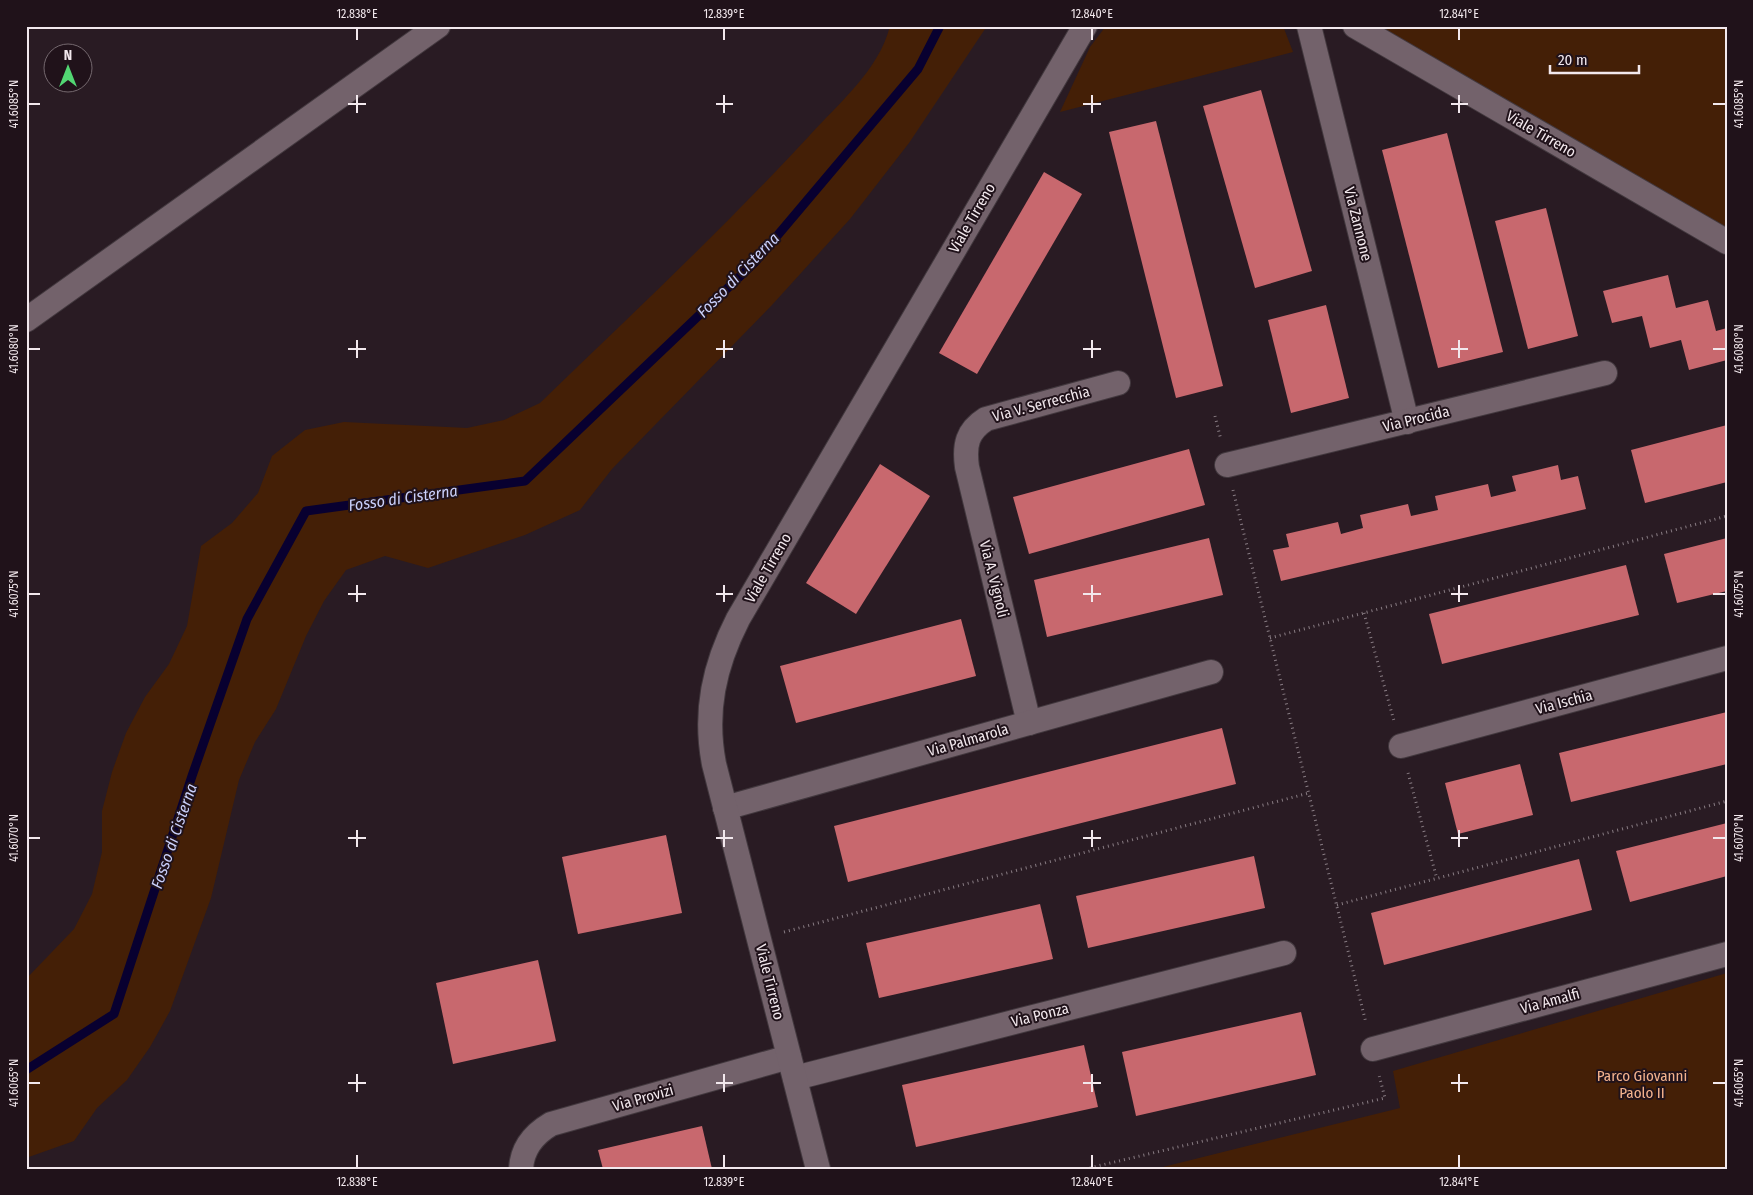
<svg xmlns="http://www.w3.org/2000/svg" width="1753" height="1195" font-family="'Fira Sans Condensed',sans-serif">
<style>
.green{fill:#441f06}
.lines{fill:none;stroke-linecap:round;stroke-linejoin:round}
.stream{stroke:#080030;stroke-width:9}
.building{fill:#c8686e}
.street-casing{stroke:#42383e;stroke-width:26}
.path{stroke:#887c83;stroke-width:3;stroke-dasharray:1 4;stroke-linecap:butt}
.street{stroke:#73626b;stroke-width:24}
.ticks{fill:none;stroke:#f2e8ed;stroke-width:2}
.labels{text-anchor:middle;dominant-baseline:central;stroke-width:4;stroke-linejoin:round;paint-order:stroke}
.street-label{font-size:15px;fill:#f2e8ed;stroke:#20121a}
.park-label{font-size:15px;fill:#f4b38e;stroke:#20121a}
.water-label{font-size:16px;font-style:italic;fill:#cad0fb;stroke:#20121a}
.neatline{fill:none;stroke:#f2e8ed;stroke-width:2}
.ticks-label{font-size:12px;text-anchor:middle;fill:#f2e8ed}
</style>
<rect width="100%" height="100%" fill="#291b23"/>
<g class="green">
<path d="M890,26H987L909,143L850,219L772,305L612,469L580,510L525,535L428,568L385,556L346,570L324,601L306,636L276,709L255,742L239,780L211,898L170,1011L150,1047L127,1080L97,1108L74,1141L26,1158V979L74,929L92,894L102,852V811L112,772L126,733L145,697L169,664L187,626L201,546L232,523L258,493L272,456L305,430L344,422L467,428L504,420L540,403C631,315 724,228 810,135C839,103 879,70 890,26Z"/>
<polygon points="1106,26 1283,26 1293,52 1060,112 1090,47"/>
<polygon points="1378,26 1727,26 1727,232"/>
<polygon points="1727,973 1727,1169 1155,1169 1400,1108 1393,1071"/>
</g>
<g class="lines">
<polyline class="stream" points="26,1070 114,1014 192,776 247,619 306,511 525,481 755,262 918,69 940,26"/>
</g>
<g class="building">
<polygon points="1261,90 1312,271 1255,288 1203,106"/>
<polygon points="1156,121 1223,386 1176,398 1109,132"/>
<polygon points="1447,133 1503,352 1438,368 1382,150"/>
<polygon points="1044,172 1082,194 977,374 939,353"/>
<polygon points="1546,208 1578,336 1528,349 1495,221"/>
<polygon points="1668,275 1676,308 1708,300 1716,331 1727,328 1727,360 1689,370 1681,340 1650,348 1642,316 1612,323 1603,291"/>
<polygon points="1326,305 1349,398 1291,413 1268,320"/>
<polygon points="1727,425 1727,482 1645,503 1631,450"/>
<polygon points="1189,449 1205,505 1029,554 1013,497"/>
<polygon points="880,464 930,496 856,614 806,583"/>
<polygon points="1558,465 1561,480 1578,476 1586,509 1281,581 1273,550 1289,547 1286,534 1338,522 1341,534 1363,528 1360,515 1408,504 1411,516 1438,510 1435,496 1488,484 1491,497 1516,491 1512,476"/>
<polygon points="1209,538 1223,595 1047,637 1034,580"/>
<polygon points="1727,538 1727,591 1677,603 1664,554"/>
<polygon points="1626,565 1639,615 1442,664 1429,614"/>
<polygon points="961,619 976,676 796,723 780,666"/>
<polygon points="1727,712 1727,764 1571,802 1559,753"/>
<polygon points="1222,728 1236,784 848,882 834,826"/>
<polygon points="1520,764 1533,815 1458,834 1445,783"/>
<polygon points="1727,823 1727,876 1630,902 1616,851"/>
<polygon points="666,835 682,913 578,934 562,857"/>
<polygon points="1254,856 1265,908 1088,948 1076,896"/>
<polygon points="1579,859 1592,910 1384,965 1371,913"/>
<polygon points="1040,904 1053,959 879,998 866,943"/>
<polygon points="538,960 556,1041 453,1064 436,983"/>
<polygon points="1301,1012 1316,1075 1136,1116 1122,1052"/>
<polygon points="1084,1045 1098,1107 916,1147 902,1085"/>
<polygon points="702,1126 712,1169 603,1169 598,1150"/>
</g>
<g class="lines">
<g class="street-casing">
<g id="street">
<polyline points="1309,26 1407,422"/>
<polyline points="1355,26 1727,242"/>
<polyline points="26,320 438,26"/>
<polyline points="1227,465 1605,373"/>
<path d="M1029,723L967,467C964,445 967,431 986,419L1118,383"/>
<polyline points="1401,746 1727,658"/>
<polyline points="725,808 1211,672"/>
<polyline points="1373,1049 1727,954"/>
<polyline points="795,1078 1284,953"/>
<path d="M521,1169C522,1148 534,1134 551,1124L789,1057"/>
<path d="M818,1169L714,764C704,712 714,666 738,619L1085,26"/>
</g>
</g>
<g class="path">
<polyline points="1215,416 1221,440"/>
<polyline points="1233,490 1366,1023"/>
<polyline points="1364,613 1394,721"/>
<polyline points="1270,638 1727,516"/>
<polyline points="1408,773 1437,879"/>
<polyline points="1337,905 1727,801"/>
<polyline points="784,932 1309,793"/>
<polyline points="1085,1169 1385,1098 1379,1075"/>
</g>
<use href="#street" class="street"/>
</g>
<path class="ticks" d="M357,28V40M724,28V40M1092,28V40M1459,28V40M357,95V113M724,95V113M1092,95V113M1459,95V113M28,104H40M348,104H366M716,104H733M1083,104H1101M1451,104H1468M1713,104H1726M357,340V358M724,340V358M1092,340V358M1459,340V358M28,349H40M348,349H366M716,349H733M1083,349H1101M1451,349H1468M1713,349H1726M357,585V602M724,585V602M1092,585V602M1459,585V602M28,594H40M348,594H366M716,594H733M1083,594H1101M1451,594H1468M1713,594H1726M357,830V847M724,830V847M1092,830V847M1459,830V847M28,838H40M348,838H366M716,838H733M1083,838H1101M1451,838H1468M1713,838H1726M357,1074V1092M724,1074V1092M1092,1074V1092M1459,1074V1092M28,1083H40M348,1083H366M716,1083H733M1083,1083H1101M1451,1083H1468M1713,1083H1726M357,1155V1168M724,1155V1168M1092,1155V1168M1459,1155V1168"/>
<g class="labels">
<g class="street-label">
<text transform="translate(1541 134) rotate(30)">Viale Tirreno</text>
<text transform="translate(972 218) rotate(-60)">Viale Tirreno</text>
<text transform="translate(1358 224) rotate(76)">Via Zannone</text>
<text transform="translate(1041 404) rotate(-15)">Via V. Serrecchia</text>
<text transform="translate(1416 419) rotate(-14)">Via Procida</text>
<text transform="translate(768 568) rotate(-60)">Viale Tirreno</text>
<text transform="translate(994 579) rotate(76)">Via A. Vignoli</text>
<text transform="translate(1564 702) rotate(-15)">Via Ischia</text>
<text transform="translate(968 740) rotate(-16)">Via Palmarola</text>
<text transform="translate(770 982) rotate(76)">Viale Tirreno</text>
<text transform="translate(1550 1001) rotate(-15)">Via Amalfi</text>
<text transform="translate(1040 1015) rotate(-14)">Via Ponza</text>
<text transform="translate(643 1098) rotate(-16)">Via Provizi</text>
</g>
<g class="park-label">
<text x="1642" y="1076">Parco Giovanni<tspan x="1642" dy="17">Paolo II</tspan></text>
</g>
<g class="water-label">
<text transform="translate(738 275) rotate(-46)">Fosso di Cisterna</text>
<text transform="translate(403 498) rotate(-8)">Fosso di Cisterna</text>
<text transform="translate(174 836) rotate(-71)">Fosso di Cisterna</text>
</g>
</g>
<rect width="1753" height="1195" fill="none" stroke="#20121a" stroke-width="55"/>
<g transform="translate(68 68)"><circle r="24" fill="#20121a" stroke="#74686e"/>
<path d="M0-4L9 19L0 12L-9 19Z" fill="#52d673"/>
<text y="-8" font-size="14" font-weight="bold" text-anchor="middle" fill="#f2e8ed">N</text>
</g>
<path d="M1550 65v8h89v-8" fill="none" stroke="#f2e8ed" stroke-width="2.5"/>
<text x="1558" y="65" font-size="15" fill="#f2e8ed" stroke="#20121a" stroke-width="4" paint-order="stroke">20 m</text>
<rect x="28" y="28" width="1698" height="1140" class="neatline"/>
<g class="ticks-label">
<text x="357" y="18">12.838°E</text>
<text x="724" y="18">12.839°E</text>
<text x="1092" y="18">12.840°E</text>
<text x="1459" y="18">12.841°E</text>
<text transform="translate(14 104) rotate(-90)" y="4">41.6085°N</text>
<text transform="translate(1739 104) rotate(-90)" y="4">41.6085°N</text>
<text transform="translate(14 349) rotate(-90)" y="4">41.6080°N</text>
<text transform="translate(1739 349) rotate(-90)" y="4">41.6080°N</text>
<text transform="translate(14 594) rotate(-90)" y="4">41.6075°N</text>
<text transform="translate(1739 594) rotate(-90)" y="4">41.6075°N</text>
<text transform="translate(14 838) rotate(-90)" y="4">41.6070°N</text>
<text transform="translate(1739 838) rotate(-90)" y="4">41.6070°N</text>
<text transform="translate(14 1083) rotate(-90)" y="4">41.6065°N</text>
<text transform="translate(1739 1083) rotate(-90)" y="4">41.6065°N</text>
<text x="357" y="1186">12.838°E</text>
<text x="724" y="1186">12.839°E</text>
<text x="1092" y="1186">12.840°E</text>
<text x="1459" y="1186">12.841°E</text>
</g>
</svg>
